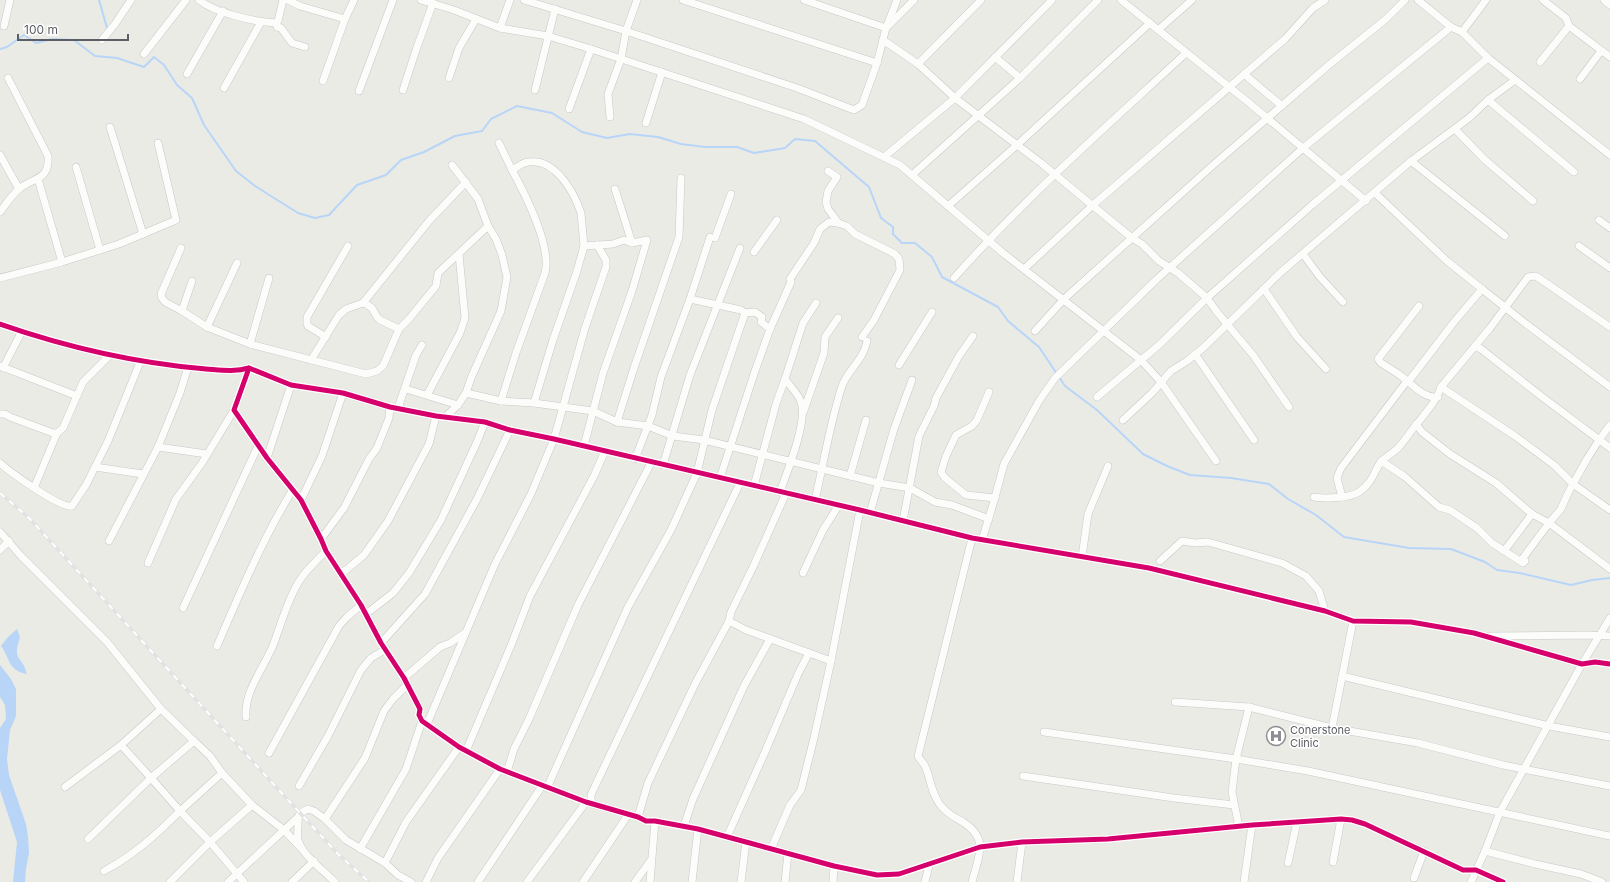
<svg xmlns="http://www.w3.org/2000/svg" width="1610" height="882" font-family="Inter,sans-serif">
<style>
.water{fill:#b8d5f8}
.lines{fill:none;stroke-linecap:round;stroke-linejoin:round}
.stream{stroke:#b8d5f8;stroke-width:2}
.minor-casing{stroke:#c7c8c6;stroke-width:8}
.minor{stroke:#fcfcfb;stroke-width:7}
.rail-casing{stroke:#e2e2e2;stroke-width:3.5}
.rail{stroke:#fff;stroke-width:2;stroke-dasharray:6;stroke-linecap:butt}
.cycleway-casing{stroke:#fff;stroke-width:8}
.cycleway{stroke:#d6006c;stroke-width:5}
.labels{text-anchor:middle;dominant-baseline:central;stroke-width:3;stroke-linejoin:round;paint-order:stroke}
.poi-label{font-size:11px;fill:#5b5e64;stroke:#fff;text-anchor:start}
</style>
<rect width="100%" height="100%" fill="#ebebe6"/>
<g class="water">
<path d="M17,629L20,637C12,663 22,654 27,674C8,671 10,658 1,646L8,637Z"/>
<polygon points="0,665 11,679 16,689 16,716 10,730 7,759 9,775 26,824 28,837 29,853 26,869 25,882 13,882 17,842 0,790 0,728 6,719 5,705 0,697"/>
</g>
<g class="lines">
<g class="stream">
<polyline points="99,0 107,28"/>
<polyline points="0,49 7,47 24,35 36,43 52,39 74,40 95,56 117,58 144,67 154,57 164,65 177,85 192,98 204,125 236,171 255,186 298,213 315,218 329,215 357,185 386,175 401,160 424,152 455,136 482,131 491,119 517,106 552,113 582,132 607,138 630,134 658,137 681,144 705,147 737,147 754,153 785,148 795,139 815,141 869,187 881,218 893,227 893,234 902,243 915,243 932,257 942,277 998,307 1008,321 1039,347 1065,386 1097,410 1143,454 1167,466 1190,475 1231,478 1269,484 1288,499 1316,515 1344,537 1409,548 1451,549 1485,562 1497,570 1520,573 1571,585 1592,580 1610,578"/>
</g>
<g class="minor-casing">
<g id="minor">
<path d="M199,0C215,13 255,22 276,23"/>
<polyline points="288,0 300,6 345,19"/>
<polyline points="421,0 454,10 500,28 548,36 591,49 804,119 900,165 1003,253 1141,360 1161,382 1216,461"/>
<polyline points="524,0 626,31 797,88 854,110 862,105 877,63 886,28 897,0"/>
<polyline points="683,0 877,63"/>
<polyline points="804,0 886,28 914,0"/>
<polyline points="1121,0 1248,102 1366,201"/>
<polyline points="1418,0 1451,27 1462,32 1488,58 1610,155"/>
<polyline points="1543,0 1566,18 1569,26 1610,57"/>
<polyline points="1604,0 1610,5"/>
<polyline points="276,23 277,27 281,28 292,43 305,47"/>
<polyline points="276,23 278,21 283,0"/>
<polyline points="4,26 10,0"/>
<polyline points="500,28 510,0"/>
<polyline points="1158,30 1192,0"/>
<polyline points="1462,32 1486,0"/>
<polyline points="102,40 115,24 131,0"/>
<polyline points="883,40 918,64 955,98 1041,163 1132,238 1142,244 1159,261 1178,273 1207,298 1217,312 1253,355 1289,407"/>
<polyline points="144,54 186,0"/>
<polyline points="995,57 1020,78"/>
<polyline points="1540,62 1569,26"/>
<polyline points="918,64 981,0"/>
<polyline points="187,74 223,11"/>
<polyline points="1244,74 1282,106"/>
<polyline points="449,78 459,48 476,19"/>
<polyline points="1580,79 1601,51"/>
<polyline points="323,81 345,19 354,0"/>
<polyline points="224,88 261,22"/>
<polyline points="403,90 416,50 433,3"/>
<polyline points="535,90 555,9"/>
<polyline points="359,91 393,0"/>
<polyline points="1488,100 1574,172"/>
<polyline points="569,109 591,49"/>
<polyline points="610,117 608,94 621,59 626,31 637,0"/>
<polyline points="646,123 662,72"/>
<polyline points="110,127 143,234"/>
<polyline points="1455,129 1484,159 1533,201"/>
<path d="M499,143L512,170C518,167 523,162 529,162C555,158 574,192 581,213L584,246L613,244L624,240L632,243L647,240L632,291L603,373L584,446"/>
<polyline points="0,155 19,189"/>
<polyline points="884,157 955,98 1052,0"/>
<polyline points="1411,161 1505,236"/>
<polyline points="452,165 478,199 488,226 496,239 502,255 507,277 501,311 471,378 466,393 501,401 534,403 593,411 617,422 634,368 679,237 681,178"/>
<polyline points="76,167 100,250"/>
<polyline points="828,171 837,177 828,191 826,202 828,209 834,217 838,223 847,226 855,234 895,254 899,259 900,270 874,320 862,337"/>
<polyline points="912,175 1020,78 1098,0"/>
<polyline points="38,179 62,262"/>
<polyline points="615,189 632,243"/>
<polyline points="1375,193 1447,261 1482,289 1454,322 1408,382"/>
<polyline points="948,206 1017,145 1150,23"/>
<path d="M0,212C6,204 11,196 18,190C31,177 50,182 48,156L8,78"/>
<polyline points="1599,220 1610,228"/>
<polyline points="715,238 731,194"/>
<polyline points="1579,246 1610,268"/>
<polyline points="181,248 161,294 162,298 165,302 182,311 207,327 250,344 366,374 377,371 383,366 399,329 409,319 436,286 438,273 488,226"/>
<polyline points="754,252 777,220"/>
<polyline points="1303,254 1320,277 1343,302"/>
<polyline points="1024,269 1093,205 1285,39 1313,8 1325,0"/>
<polyline points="0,278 62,262 119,244 176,220 158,143"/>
<path d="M954,278C1026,197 1107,126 1186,53"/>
<polyline points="790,279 814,243 820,229 829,222 838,223"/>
<polyline points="1264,289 1297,337 1326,369"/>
<polyline points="1482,289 1521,320 1610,387"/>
<polyline points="690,299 741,310 745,313 755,312 762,317 761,322 770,329"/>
<polyline points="363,303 429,221 466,182"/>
<path d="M1419,306L1378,359L1381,363C1389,368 1398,373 1405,379C1414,386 1425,399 1438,397"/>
<polyline points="182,311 192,281"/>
<path d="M0,324C66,347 137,363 206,369C221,370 235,372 249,368L291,385L343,393L390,407L436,416L485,422L510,430L554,439L860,510L972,538L1149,568L1325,611L1353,621L1411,622L1474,633L1582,664L1595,662L1610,664"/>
<polyline points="207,327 237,263"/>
<polyline points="1035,331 1064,299 1212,166 1330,64 1386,19 1405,0"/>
<polyline points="326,337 308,326 307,324 307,317 348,246"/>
<polyline points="250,344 269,278"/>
<polyline points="1475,346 1481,349 1541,396 1610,448"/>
<polyline points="1195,354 1254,440"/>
<polyline points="311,360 339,315 346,309 363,303 366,304 372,308 377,317 380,320 399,329"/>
<polyline points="899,365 932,312"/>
<polyline points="0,366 77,396"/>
<polyline points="3,368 22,331"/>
<polyline points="249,368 234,410 267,458 301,500 321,539 326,551 361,605 381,643 404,678 420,709 419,715 422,721 459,747 500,769 586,802 638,817 646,821 655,821 698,829 834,866 877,875 899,874 980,847 1022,842 1108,839 1252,825 1341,819 1352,820 1365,824 1463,870 1476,870 1503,882"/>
<polyline points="1441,387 1515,436 1554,465 1573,484 1610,510"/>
<polyline points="406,389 458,405"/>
<polyline points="989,392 977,420 972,426 956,435 946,456 941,472 945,478 966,495 995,498"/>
<polyline points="427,395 460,333 465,318 459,254"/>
<polyline points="1097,397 1159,345 1207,298 1312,205 1488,58"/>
<path d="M501,401L516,353L545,273C552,246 525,194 512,170"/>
<polyline points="534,403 553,340 577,271 584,246"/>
<polyline points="398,408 416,355 422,345"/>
<polyline points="803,413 824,353 825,337 838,318"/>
<polyline points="0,414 5,414 10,417 53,433 57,433 63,428 83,382 111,354"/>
<polyline points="445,417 458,405 466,393"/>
<polyline points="1123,420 1152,393 1171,371 1187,361 1203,348 1281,272 1411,161 1469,118 1488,100 1515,80"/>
<polyline points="617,422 648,426 673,436 704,440 879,483 910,488 935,502 952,505 989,519"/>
<polyline points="1416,424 1422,432 1450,454 1496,483 1532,514 1549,523 1610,569"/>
<polyline points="158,447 207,454"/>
<polyline points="267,458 291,385"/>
<polyline points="635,459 652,415 661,377 690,299 710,237"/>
<polyline points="1381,461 1404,476 1439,507 1450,510 1477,528 1492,543 1523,563 1525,561 1523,558 1549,523 1561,509 1568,493 1587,459 1599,440 1610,425"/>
<path d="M0,463C10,472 61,509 72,506L86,485L108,441L141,360"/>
<polyline points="663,465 690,375 740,248"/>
<polyline points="95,467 143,474"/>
<polyline points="850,476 866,420"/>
<polyline points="720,478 755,371 770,329 791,282"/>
<polyline points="754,486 776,404 785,379"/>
<polyline points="34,488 57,433"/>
<path d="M780,492C787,472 808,421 801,402C799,395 790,386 785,379L803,323L816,303"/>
<path d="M1314,497C1325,499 1350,498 1359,492C1372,483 1373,474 1380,463C1385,456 1394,453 1399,447C1405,440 1410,432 1416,425C1426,412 1436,402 1441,387L1490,328L1528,277L1535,276L1539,278L1610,327"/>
<polyline points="1342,497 1337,478 1341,468 1407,381"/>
<polyline points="301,500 322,456 343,393"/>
<path d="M815,500C824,462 830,423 842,386C848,370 864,359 867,341"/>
<polyline points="870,513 894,429 912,380"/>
<polyline points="903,521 919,436 934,406 936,398 959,356 973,336"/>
<polyline points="0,532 21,556 107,642 161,709"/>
<path d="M972,538L918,756C920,760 923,762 925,766C931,779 931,794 941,806C947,813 955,818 963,822C990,839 978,857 972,882"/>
<polyline points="321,539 344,508 369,459 377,448 389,418 390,407"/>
<polyline points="982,540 994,501 1004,464 1039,401 1055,378 1157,279 1303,148 1451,27"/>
<polyline points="109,541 158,447 180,393 188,367"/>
<polyline points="0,550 9,541"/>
<polyline points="1504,551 1532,514"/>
<polyline points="1082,557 1088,514 1108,466"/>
<polyline points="1160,561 1182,541 1195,543 1208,542 1282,563 1306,576 1319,591 1325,611"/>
<polyline points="148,563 176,499 202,463 234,410"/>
<polyline points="340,573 346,570 364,555 388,521 429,444 436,416"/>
<polyline points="803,573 823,530 839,505"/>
<polyline points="183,608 258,446"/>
<polyline points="366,614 393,593 409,573 441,520 477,442 485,422"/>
<polyline points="729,621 746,630 831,661 814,738 801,790 790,805 771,849"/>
<polyline points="1490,636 1588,635 1610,636"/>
<polyline points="381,643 425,594 477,499 510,430"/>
<path d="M217,646C240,593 262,540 292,491"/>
<polyline points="831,661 860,510"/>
<polyline points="1342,676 1549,726 1610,737"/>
<polyline points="404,678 440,647 450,643 465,633"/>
<polyline points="1175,702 1249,707 1332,728 1418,743 1503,765 1610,786"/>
<path d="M246,717C244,690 265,667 274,643C281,624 287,602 298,583C305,571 316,561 326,551"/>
<polyline points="427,724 495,564 531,494 554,439 585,328 606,267 606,260 597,245"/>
<polyline points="1332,728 1353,621"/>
<polyline points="1044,732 1236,759 1308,771 1610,836"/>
<polyline points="466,751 512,643 530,596 594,476 605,451"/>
<polyline points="269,753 339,626 347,617 361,605"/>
<polyline points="507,772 514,749 529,719 578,605 651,463"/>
<polyline points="1023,776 1174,798 1234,805"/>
<polyline points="299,786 328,736 361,670 371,658 386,649"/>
<polyline points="65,787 121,745 161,709 194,741"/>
<polyline points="547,788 628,607 671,530 697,473 712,410 745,313"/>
<polyline points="591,803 591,795 596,784 740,483"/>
<polyline points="638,817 648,783 695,684 729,621 731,612 754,565 786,493"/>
<polyline points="325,819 365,758 384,711 393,699 407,685"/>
<polyline points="684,826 693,799 744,686 770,639"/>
<polyline points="1239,827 1232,792 1236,759 1249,707"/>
<polyline points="727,837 765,752 798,674 809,653"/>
<polyline points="88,839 151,778 121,745"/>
<polyline points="360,849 406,769 422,721"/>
<polyline points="1485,851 1535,864 1581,874 1602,882"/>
<polyline points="1333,862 1341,819"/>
<polyline points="385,863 406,822 459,747"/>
<polyline points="1288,863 1297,822"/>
<path d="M104,871C134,855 156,835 180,811L151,778L194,741L210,756L222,773"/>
<polyline points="1414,878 1424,851"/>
<polyline points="170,882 210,842 252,805"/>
<polyline points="228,882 297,818"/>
<polyline points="244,882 210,842 180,811 222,773 252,805 284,830 301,848"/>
<polyline points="292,882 314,861"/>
<path d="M335,882C324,871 302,855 298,840C297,835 298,830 298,825C298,814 298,814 308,809L314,811L325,819L346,840L385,863L398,875L411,882"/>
<polyline points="426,882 438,858 500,769"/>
<polyline points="478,882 542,786"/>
<polyline points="527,882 586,802"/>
<polyline points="583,882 628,815"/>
<polyline points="635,882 651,860"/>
<polyline points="650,882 655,821"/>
<polyline points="692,882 698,829"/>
<polyline points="741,882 746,841"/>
<polyline points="785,882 788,853"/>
<polyline points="833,882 834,866"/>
<polyline points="925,882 929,865"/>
<polyline points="1017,882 1022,842"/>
<polyline points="1244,882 1252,825"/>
<polyline points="1471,882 1485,851 1500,812 1582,664 1610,618"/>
</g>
</g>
<use href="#minor" class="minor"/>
<g class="rail-casing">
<polyline id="rail" points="0,493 29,518 300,813 338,854 369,882"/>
</g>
<use href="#rail" class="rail"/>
<g class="cycleway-casing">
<g id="cycleway">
<path d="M0,324C66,347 137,363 206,369C221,370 235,372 249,368L291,385L343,393L390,407L436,416L485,422L510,430L554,439L860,510L972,538L1149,568L1325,611L1353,621L1411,622L1474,633L1582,664L1595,662L1610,664"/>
<polyline points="249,368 234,410 267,458 301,500 321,539 326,551 361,605 381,643 404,678 420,709 419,715 422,721 459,747 500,769 586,802 638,817 646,821 655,821 698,829 834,866 877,875 899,874 980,847 1022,842 1108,839 1252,825 1341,819 1352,820 1365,824 1463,870 1476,870 1503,882"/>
</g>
</g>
<use href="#cycleway" class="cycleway"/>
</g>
<defs>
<g id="hospital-ring" transform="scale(1)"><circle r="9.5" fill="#fff" stroke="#8d8f92" stroke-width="1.5"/><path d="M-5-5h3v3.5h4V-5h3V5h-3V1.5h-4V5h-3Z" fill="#8d8f92"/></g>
</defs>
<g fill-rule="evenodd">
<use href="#hospital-ring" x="1276" y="736"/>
</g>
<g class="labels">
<g class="poi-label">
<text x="1290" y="730">Conerstone<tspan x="1290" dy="13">Clinic</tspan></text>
</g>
</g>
<path d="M18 34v6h110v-6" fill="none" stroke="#5b5e64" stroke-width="2"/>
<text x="24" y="34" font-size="12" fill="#5b5e64" stroke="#ffffff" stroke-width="3" paint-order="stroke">100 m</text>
</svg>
